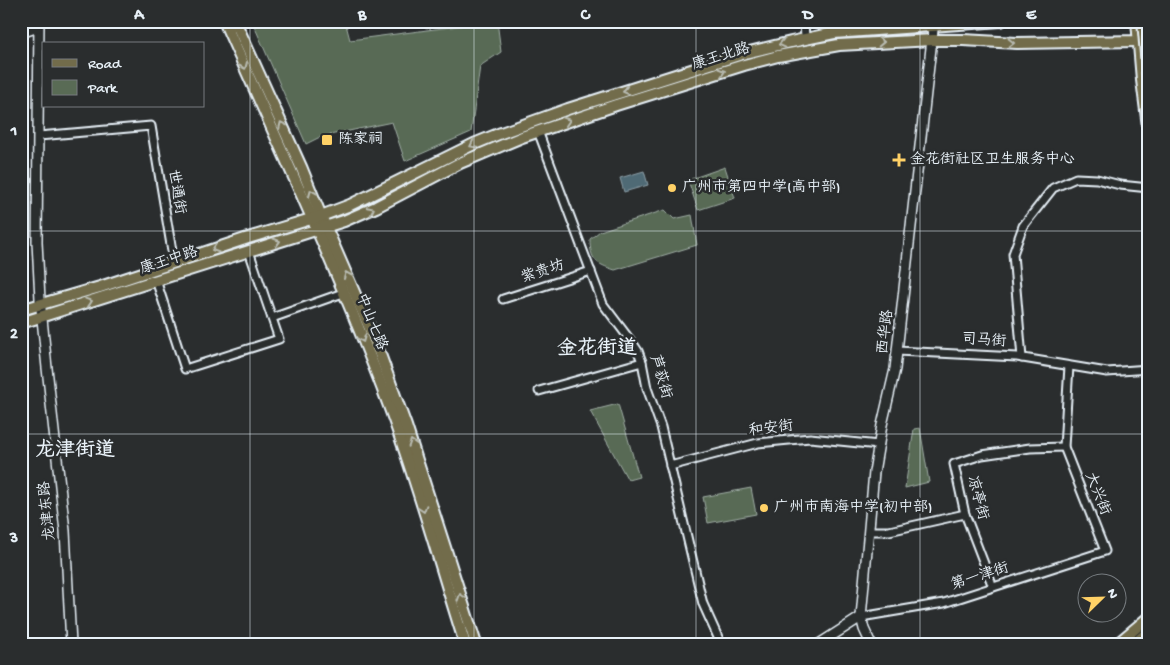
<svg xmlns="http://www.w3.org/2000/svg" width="1170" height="665" font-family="'Gochi Hand','LXGW WenKai TC',sans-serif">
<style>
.green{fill:#596b55;stroke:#a0aea6}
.water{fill:#506a75;stroke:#8da0a9}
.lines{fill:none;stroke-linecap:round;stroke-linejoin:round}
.street-casing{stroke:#e8f1f8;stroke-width:11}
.secondary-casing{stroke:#e8f1f8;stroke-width:12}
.primary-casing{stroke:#e8f1f8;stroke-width:14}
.street{stroke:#2a2d2e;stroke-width:7}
.secondary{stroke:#2a2d2e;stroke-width:9}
.primary{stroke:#726c4b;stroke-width:10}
.highway-bridge-casing{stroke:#e8f1f8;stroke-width:16;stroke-linecap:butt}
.highway-bridge{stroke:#726c4b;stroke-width:12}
.oneway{stroke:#b9bcb3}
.grid{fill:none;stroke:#e8f1f8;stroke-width:1;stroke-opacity:0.55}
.poi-dot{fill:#ffd166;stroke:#2a2d2e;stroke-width:2}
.labels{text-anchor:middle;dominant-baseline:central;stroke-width:5;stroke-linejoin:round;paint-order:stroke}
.street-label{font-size:15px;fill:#e8f1f8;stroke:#2a2d2e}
.poi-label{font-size:15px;fill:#e8f1f8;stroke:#2a2d2e;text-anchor:start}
.district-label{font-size:20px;font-weight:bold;fill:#e8f1f8;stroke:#2a2d2e}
.neatline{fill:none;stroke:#e8f1f8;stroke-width:2}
.grid-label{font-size:16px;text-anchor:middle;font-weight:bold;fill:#e8f1f8}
</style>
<rect width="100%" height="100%" fill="#2a2d2e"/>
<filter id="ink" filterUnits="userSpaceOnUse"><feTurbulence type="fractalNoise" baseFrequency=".02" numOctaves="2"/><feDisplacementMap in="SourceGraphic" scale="10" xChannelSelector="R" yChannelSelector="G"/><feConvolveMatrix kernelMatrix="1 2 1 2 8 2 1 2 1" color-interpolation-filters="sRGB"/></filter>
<g filter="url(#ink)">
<g class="green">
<polygon points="252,21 345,21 350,40 497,21 501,52 480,66 471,132 405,161 392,122 320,137 306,144"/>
<polygon points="725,167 735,198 698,210 688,180"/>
<path d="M665,210L674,219L692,215L697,245L615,270C596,264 590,260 590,239L600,231Z"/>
<polygon points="618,404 639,477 628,480 590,411"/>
<polygon points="920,428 929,482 905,488 914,429"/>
<polygon points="751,488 756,514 708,523 703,497"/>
</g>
<polygon class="water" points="644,171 648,185 624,192 620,178"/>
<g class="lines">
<g class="street-casing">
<g id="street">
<polyline points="804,21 805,39"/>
<polyline points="538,131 603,304 634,345 638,351 642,362 647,388 661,427 703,604 721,644"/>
<polyline points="39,136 151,126 174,263"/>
<polyline points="156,280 185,369 279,339 249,251"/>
<polyline points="503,299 591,271"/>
<polyline points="272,318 343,293"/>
<polyline points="897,351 1017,357 1107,372 1149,369"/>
<polyline points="1022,358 1013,254 1023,226 1053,188 1076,178 1097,179 1120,185 1149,188"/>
<polyline points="539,391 642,362"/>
<polyline points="670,466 758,443 810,438 879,445"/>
<polyline points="869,531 889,531 965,514"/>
<polyline points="993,587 965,514 954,464 982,455 1030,448 1064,447"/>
<polyline points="861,617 944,603 1105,551 1064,447 1069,366"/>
</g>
</g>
<g class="secondary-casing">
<g id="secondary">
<polyline points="39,21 37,242 40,299 47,368 65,531 71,644"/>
<polyline points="21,33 38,27"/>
<polyline points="819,644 861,617"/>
<polyline points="871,644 864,629 861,617 874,472 882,425 895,369 934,21"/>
<polyline points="1126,644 1149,625"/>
</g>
</g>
<g class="primary-casing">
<g id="primary">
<path d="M224,21C281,149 340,275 389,406C418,484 440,565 465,644"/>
<polyline points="235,21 302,169 321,216 374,338 406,426 476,644"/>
<polyline points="1137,21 1142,80 1149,134"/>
<polyline points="21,310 100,287 248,238 321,216 350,205 474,144 501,133 568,109 745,53 791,42 834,33 1001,21"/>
<polyline points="21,323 344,221 376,207 460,163 522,137 616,105 744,65 778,56 839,45 933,40 963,40 1017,43 1138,41 1149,33"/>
<polyline points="1117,644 1149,617"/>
<polyline points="1134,644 1149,631"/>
</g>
</g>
<use href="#street" class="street"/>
<use href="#secondary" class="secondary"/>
<use href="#primary" class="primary"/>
<g class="highway-bridge-casing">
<polyline id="highway-bridge" points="1144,21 1149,76"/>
</g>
<use href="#highway-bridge" class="highway-bridge"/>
</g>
<defs><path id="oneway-chevron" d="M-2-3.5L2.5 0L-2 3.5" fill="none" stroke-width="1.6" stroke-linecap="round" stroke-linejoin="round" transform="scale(1.25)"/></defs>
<g class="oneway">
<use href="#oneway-chevron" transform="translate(881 42) rotate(-2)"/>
<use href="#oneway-chevron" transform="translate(1011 43) rotate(1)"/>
<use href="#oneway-chevron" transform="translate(782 44) rotate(167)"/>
<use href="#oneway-chevron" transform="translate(244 66) rotate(66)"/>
<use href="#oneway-chevron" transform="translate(722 72) rotate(-18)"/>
<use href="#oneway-chevron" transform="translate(626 91) rotate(163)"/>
<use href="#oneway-chevron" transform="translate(567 121) rotate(-18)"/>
<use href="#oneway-chevron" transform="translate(282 125) rotate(-115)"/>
<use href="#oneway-chevron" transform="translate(473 145) rotate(154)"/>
<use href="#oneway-chevron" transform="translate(312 193) rotate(-112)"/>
<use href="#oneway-chevron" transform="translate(371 210) rotate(-26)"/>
<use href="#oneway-chevron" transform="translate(277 242) rotate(-17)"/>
<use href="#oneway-chevron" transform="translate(215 249) rotate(161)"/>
<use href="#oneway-chevron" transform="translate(347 275) rotate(-113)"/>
<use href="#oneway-chevron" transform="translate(89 302) rotate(-18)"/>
<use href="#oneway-chevron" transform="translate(362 339) rotate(68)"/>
<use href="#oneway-chevron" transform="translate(412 443) rotate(-108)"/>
<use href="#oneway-chevron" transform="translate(423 509) rotate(72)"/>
<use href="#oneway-chevron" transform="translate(461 597) rotate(-108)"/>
</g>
</g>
<path class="grid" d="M250,21V644M474,21V644M696,21V644M920,21V644M21,231H1149M21,434H1149"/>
<g class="poi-dot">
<rect x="321" y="134" width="12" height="12" rx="2.5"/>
<path d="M896.5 152.5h5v5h5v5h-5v5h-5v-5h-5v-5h5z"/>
<circle cx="672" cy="188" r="5"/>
<circle cx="764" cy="508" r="5"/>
</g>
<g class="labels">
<g class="street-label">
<text transform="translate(721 57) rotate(-17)">康王北路</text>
<text transform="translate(176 192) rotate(80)">世通街</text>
<text transform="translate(169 261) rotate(-18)">康王中路</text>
<text transform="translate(543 272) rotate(-18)">紫贵坊</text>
<text transform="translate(371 322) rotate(68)">中山七路</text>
<text transform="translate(886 332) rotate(-83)">西华路</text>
<text transform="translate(984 341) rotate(3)">司马街</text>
<text transform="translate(660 377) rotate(74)">芦荻街</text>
<text transform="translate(771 429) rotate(-7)">和安街</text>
<text transform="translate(1097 494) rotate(68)">大兴街</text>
<text transform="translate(977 498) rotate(75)">凉亭街</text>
<text transform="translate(48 511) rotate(-96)">龙津东路</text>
<text transform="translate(980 577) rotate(-18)">第一津街</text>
</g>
<g class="poi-label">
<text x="338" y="140">陈家祠</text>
<text x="910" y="160">金花街社区卫生服务中心</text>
<text x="682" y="188">广州市第四中学(高中部)</text>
<text x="774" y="508">广州市南海中学(初中部)</text>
</g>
<g class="district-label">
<text x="597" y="349">金花街道</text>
<text x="75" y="451">龙津街道</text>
</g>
</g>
<rect width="1170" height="665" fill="none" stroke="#2a2d2e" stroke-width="55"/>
<rect x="42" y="42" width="162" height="65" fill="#2a2d2e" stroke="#767b7f"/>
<rect x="52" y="59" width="25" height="8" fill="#726c4b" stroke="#767b7f"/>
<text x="88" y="68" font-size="15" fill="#e8f1f8">Road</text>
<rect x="52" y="80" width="25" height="15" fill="#596b55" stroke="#767b7f"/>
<text x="88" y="92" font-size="15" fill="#e8f1f8">Park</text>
<g transform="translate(1102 598) rotate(67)"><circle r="24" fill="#2a2d2e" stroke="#767b7f"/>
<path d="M0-4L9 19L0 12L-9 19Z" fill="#ffd166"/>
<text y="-8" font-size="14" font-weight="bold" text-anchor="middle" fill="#e8f1f8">N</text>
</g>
<rect x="28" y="28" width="1114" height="610" class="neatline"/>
<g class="grid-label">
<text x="139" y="19">A</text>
<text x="362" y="19">B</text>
<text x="585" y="19">C</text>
<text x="808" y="19">D</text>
<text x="1031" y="19">E</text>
<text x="14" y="135">1</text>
<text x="14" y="338">2</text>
<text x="14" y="542">3</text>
</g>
</svg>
